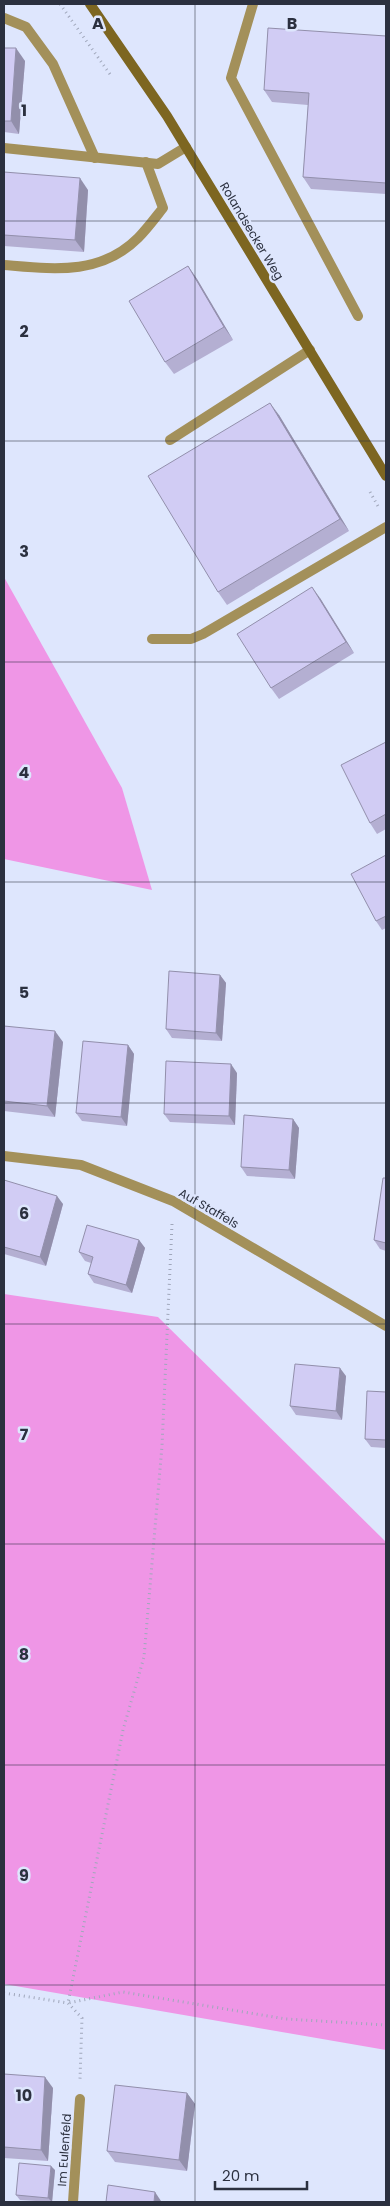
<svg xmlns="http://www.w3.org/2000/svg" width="390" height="2206" font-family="Poppins,sans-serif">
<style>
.green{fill:#ef96e6}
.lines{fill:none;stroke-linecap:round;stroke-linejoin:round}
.path{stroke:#a0a7bb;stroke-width:3;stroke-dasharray:1 4;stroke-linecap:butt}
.lane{stroke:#a3905a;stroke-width:10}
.street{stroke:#a3905a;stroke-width:10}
.secondary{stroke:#7d6621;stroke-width:10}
.wall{fill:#b4afd2}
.shaded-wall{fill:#928fab}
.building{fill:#d1ccf4;stroke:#928fab}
.grid{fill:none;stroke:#2b303f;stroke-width:1;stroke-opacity:0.55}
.labels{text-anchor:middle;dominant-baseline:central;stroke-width:5;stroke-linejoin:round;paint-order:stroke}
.street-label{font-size:12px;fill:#2b303f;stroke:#dee6fd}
.grid-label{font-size:16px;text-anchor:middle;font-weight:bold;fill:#2b303f;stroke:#dee6fd;stroke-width:5;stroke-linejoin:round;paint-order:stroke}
</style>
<rect width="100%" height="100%" fill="#dee6fd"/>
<g class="green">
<polygon points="4,577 122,788 152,890 4,859"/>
<polygon points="4,1294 158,1317 386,1542 386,2050 4,1984"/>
</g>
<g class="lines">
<g class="path">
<polyline points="60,4 112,77"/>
<polyline points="370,492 379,508"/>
<polyline points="172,1224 162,1446 144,1657 123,1730 68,2003 123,1992 286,2019 386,2025"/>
<polyline points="4,1993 68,2003 82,2018 80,2079"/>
</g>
<g class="lane">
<polyline points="253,4 231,78 358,316"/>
<polyline points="4,18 26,27 53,64 95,158"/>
<polyline points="4,148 158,164 186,147"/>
<path d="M4,265C52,269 100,276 138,238C147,229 155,218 163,208L146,162"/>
<polyline points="170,440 310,350"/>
<polyline points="152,639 191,639 203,634 386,527"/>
</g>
<g class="street">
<polyline points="4,1156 81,1165 173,1201 386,1326"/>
<polyline points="73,2202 80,2099"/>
</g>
<polyline class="secondary" points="90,4 167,116 386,476"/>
</g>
<g class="wall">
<polygon points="386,36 386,194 311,189 303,177 308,105 272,102 264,90"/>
<polygon points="4,48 25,61 19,134 4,132"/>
<polygon points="4,172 88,190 84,252 4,246"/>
<polygon points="188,266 197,279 233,340 174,374 165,362"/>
<polygon points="279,415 349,531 227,605 218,592"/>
<polygon points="320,598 354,653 279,699 271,688"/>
<polygon points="386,742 386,829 377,834 370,823"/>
<polygon points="386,855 386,928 382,930 376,921"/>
<polygon points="220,975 226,983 222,1041 172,1038 166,1029"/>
<polygon points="4,1026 63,1042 55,1117 4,1111"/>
<polygon points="128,1045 134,1054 127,1126 82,1121 76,1113"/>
<polygon points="237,1073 235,1125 170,1122 164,1114"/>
<polygon points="293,1119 299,1128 295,1179 247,1176 241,1167"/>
<polygon points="386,1178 386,1251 380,1249 374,1240"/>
<polygon points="4,1180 63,1204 46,1266 4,1254"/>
<polygon points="139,1240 145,1248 132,1293 94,1283 88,1274 91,1263 85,1261 79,1252"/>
<polygon points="346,1376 342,1420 296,1415 290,1406"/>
<polygon points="386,1392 386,1448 371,1447 365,1439"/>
<polygon points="4,2074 53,2088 48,2161 4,2158"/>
<polygon points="187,2093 195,2104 187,2171 115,2162 107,2151"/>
<polygon points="55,2170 52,2202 20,2200 16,2195"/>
</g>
<g class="shaded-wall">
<polygon points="16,48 25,61 19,134 11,121"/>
<polygon points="80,178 88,190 84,252 75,240"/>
<polygon points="188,266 197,279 233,340 224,327"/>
<polygon points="270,403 279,415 349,531 340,519"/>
<polygon points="312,587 320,598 354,653 346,642"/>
<polygon points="220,975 226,983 222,1041 216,1033"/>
<polygon points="55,1031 63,1042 55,1117 47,1106"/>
<polygon points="128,1045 134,1054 127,1126 121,1117"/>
<polygon points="231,1064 237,1073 235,1125 229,1116"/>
<polygon points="293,1119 299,1128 295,1179 289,1170"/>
<polygon points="57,1196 63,1204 46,1266 40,1257"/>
<polygon points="139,1240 145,1248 132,1293 126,1285"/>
<polygon points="340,1368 346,1376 342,1420 336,1411"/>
<polygon points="45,2077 53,2088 48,2161 41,2150"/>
<polygon points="187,2093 195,2104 187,2171 179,2160"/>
<polygon points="51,2166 55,2170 52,2202 48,2198"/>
<polygon points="155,2192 161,2201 161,2202 154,2202"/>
</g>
<g class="building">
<polygon points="268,28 386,36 386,183 303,177 309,93 264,90"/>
<polygon points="4,48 16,48 11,121 4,121"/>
<polygon points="4,172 80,178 75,240 4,235"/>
<polygon points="188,266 224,327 165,362 129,301"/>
<polygon points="270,403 340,519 218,592 148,476"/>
<polygon points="312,587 346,642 271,688 237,634"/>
<polygon points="386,742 386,814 370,823 341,765"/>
<polygon points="386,855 386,916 376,921 351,874"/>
<polygon points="169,971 220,975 216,1033 166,1029"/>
<polygon points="4,1026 55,1031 47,1106 4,1101"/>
<polygon points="83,1041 128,1045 121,1117 76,1113"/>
<polygon points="166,1061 231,1064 229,1116 164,1114"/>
<polygon points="244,1115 293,1119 289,1170 241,1167"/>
<polygon points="383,1178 386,1178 386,1243 374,1240"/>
<polygon points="4,1180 57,1196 40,1257 4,1247"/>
<polygon points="87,1225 139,1240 126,1285 88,1274 93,1257 79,1252"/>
<polygon points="295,1364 340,1368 336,1411 290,1406"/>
<polygon points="367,1391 386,1392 386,1440 365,1439"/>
<polygon points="4,2074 45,2077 41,2150 4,2147"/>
<polygon points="115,2085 187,2093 179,2160 107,2151"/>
<polygon points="19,2163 51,2166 48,2198 16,2195"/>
<polygon points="108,2185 155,2192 154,2202 106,2202"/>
</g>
<path class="grid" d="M195,4V2202M4,221H386M4,441H386M4,662H386M4,882H386M4,1103H386M4,1324H386M4,1544H386M4,1765H386M4,1985H386"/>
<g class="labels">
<g class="street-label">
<text transform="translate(252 231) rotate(59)">Rolandsecker Weg</text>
<text transform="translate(209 1208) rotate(30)">Auf Staffels</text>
<text transform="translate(64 2150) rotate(-86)">Im Eulenfeld</text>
</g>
</g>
<g class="grid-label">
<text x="98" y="29">A</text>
<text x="292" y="29">B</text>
<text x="24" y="116">1</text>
<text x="24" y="337">2</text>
<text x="24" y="557">3</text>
<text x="24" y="778">4</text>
<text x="24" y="998">5</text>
<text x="24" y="1219">6</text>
<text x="24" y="1440">7</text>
<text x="24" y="1660">8</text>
<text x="24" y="1881">9</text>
<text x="24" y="2101">10</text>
</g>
<rect width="390" height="2206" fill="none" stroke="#2b303f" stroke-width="10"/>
<path d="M215 2181v8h92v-8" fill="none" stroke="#2b303f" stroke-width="2.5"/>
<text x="222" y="2181" font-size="15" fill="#2b303f" stroke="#dee6fd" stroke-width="4" paint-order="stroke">20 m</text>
</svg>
